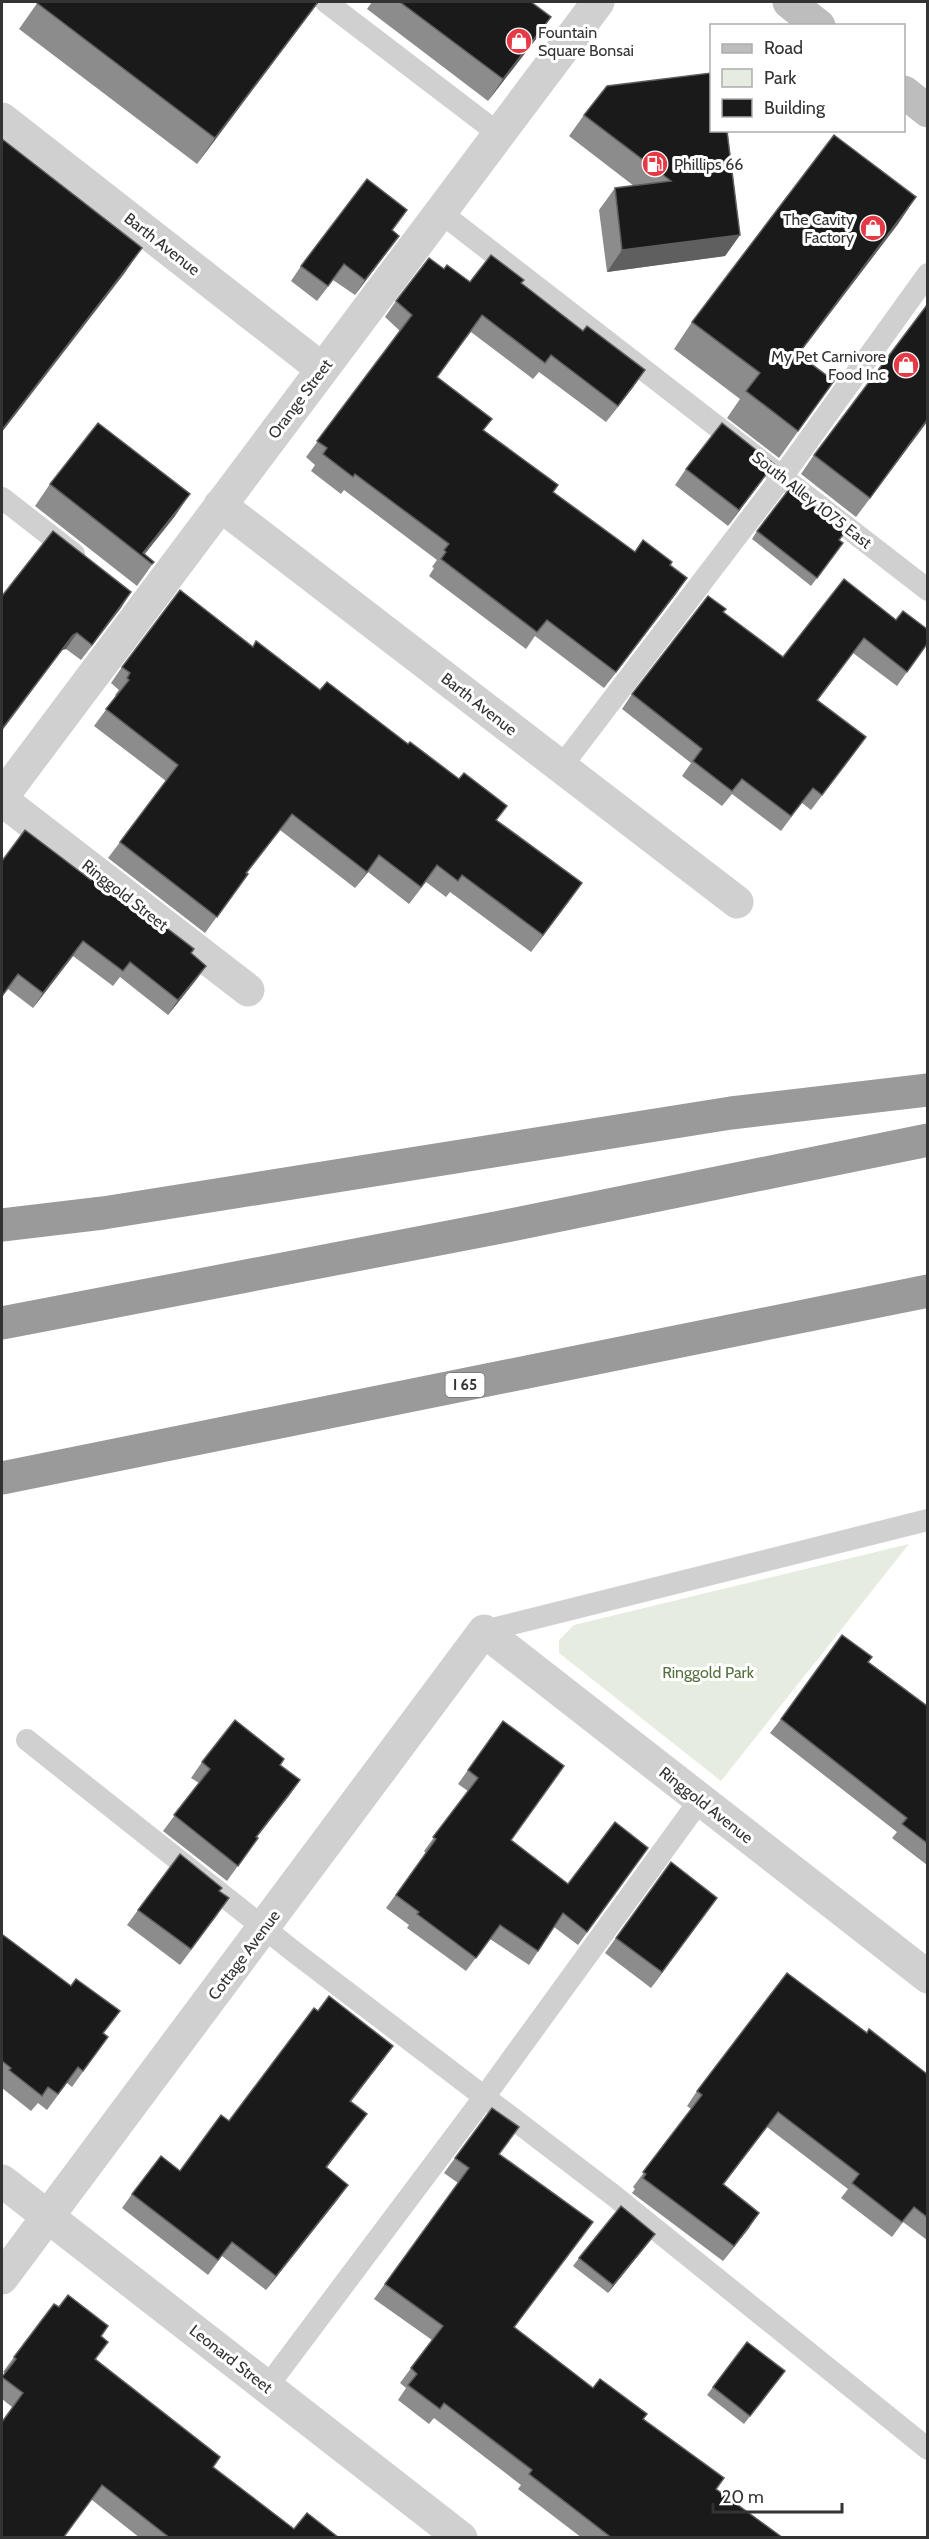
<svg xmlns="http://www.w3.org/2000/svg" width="929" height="2539" font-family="Cabin,sans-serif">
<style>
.park{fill:#e6ecdf}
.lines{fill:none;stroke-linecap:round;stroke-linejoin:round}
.lane{stroke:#d0d0d0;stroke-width:22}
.street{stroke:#d0d0d0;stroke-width:33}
.secondary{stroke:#bdbdbd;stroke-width:33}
.highway{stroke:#9a9a9a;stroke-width:33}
.wall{fill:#8c8c8c}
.shaded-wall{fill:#5f5f5f}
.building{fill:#1a1a1a;stroke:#5f5f5f;stroke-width:1.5}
.labels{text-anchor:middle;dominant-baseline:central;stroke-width:6;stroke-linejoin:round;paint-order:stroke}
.shield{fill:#fff;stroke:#707070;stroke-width:1.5}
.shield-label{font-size:15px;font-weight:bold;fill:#333}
.poi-label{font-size:16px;fill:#333;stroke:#fff;text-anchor:start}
.street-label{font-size:16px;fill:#333;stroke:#fff}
.park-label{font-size:16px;fill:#56703f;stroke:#fff}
</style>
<rect width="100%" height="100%" fill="#fff"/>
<polygon class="park" points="909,1544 721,1781 559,1653 559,1640 574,1625"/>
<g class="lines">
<g class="lane">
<polyline points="326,2 499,134"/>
<polyline points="440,212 928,590"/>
<polyline points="2,498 74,554"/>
<polyline points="561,767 782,477 928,274"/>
<polyline points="484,1631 928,1520"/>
<polyline points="27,1740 293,1951 613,2195 928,2449"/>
<polyline points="267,2387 485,2096 700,1800"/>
</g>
<g class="street">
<polyline points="2,119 322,369"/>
<polyline points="220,505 737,902"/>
<polyline points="2,797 598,2"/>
<polyline points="2,800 248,990"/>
<polyline points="2,2181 461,2538"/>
<polyline points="2,2278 484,1631 928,1977"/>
</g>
<g class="secondary">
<polyline points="789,2 819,26"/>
<polyline points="904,92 928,111"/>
</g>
<g class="highway">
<polyline points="2,1225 103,1213 731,1113 928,1090"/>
<polyline points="2,1323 501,1227 928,1140"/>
<polyline points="2,1478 928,1291"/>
</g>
</g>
<g class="wall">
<polygon points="38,2 314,8 197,164 19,29"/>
<polygon points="372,2 531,2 536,39 488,101 367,9"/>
<polygon points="584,115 711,130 730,130 728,134 740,235 725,256 607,272 599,210 615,188 634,186 569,136"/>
<polygon points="916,197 898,224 799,354 834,381 779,458 727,418 740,399 674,349 692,322"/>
<polygon points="392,230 399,236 355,295 333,280 317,301 291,281 301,266"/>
<polygon points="444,269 470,282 521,283 634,386 606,422 539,372 533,379 471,332 437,377 484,431 553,492 635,552 670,565 676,594 604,688 535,636 526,649 429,576 434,568 432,567 437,560 344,490 341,494 311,471 315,465 306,457 400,331 385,317 396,301"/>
<polygon points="927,422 856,517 801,474 814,455"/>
<polygon points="686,469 763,479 728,526 675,485"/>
<polygon points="50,484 175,516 145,554 154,562 137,586 35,506"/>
<polygon points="757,531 839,540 843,543 811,586 752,539"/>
<polygon points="844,579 927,644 897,686 853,653 818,700 855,752 811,810 802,803 781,831 732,794 722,806 682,776 691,763 622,709 632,694 723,612 783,657"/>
<polygon points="131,592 81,660 66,649 62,650 2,731 2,596"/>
<polygon points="253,647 320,690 582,883 531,952 450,892 446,897 426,882 409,904 368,872 355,888 280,830 247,873 248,874 205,933 108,858 166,781 94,726 116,696 115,695 119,690 111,683 122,667"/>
<polygon points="2,861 91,880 206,966 196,980 168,1015 120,977 113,986 73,956 33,1008 8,989 2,997"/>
<polygon points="868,1662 927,1706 927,1865 892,1838 897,1832 770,1733 781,1719"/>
<polygon points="503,1721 511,1840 568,1884 648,1848 578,1945 554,1927 529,1965 490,1939 466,1971 407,1928 409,1925 386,1908 426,1853 424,1851 468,1791 458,1784"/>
<polygon points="202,1762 280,1765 300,1780 257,1837 258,1838 227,1881 163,1831 199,1783 191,1778"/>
<polygon points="671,1862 717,1898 651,1988 605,1953"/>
<polygon points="219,1891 218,1914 180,1965 127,1925 138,1910"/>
<polygon points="2,1937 108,2037 72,2087 67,2083 47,2110 38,2103 31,2111 2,2088"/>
<polygon points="318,2011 393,2046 351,2102 356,2128 326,2168 338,2199 266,2290 222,2256 208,2275 122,2208 132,2194 180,2171 229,2121"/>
<polygon points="867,2033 927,2074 927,2240 903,2222 892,2237 841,2198 848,2189 767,2127 724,2184 749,2228 723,2261 632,2193 635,2189 633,2187 691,2109 687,2106 697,2091"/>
<polygon points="500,2154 582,2237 514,2327 593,2388 644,2419 716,2489 783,2538 582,2538 518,2489 521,2485 434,2418 429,2424 398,2400 406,2388 400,2383 432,2340 374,2299 458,2183 444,2173 455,2158"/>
<polygon points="649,2242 608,2293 573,2266 579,2258"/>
<polygon points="59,2307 108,2326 101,2337 96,2359 213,2467 294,2529 339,2538 140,2538 92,2500 12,2407 2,2399 2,2378 5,2373 3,2372 14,2357"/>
<polygon points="779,2379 744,2424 707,2395 713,2387"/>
</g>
<g class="shaded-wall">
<polygon points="318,2 319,2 314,8 197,164 215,138"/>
<polygon points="551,17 536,39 488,101 503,79"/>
<polygon points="916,197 898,224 779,380 798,354"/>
<polygon points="740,235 725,256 607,272 622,250"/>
<polygon points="399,236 388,251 355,295 365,280"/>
<polygon points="142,248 124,274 2,432 2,430"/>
<polygon points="645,370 634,386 606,422"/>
<polygon points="927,420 927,422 856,517 870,498"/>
<polygon points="774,464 763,479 728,526 739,510"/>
<polygon points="190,494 175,516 142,557 142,556"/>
<polygon points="687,578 676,594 604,688 616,672"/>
<polygon points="131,592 121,608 81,660 92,645"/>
<polygon points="77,633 66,649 62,650 2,731 73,635"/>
<polygon points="864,638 853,653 807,714 817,700"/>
<polygon points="292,814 280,830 234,889 246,873"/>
<polygon points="379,855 368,872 355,888 367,872"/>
<polygon points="582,883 570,900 531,952 543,935"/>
<polygon points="83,941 73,956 33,1008 43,993"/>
<polygon points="206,966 196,980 168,1015 178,1000"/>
<polygon points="300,1780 289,1796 245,1852 256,1837"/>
<polygon points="717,1898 651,1988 662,1972"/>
<polygon points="393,2046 383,2060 340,2115 350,2101"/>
<polygon points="778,2112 767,2127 712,2199 723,2184"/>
<polygon points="367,2114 356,2128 316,2182 326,2167"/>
<polygon points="348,2185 338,2199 266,2290 276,2276"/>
<polygon points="759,2213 749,2228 723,2261 734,2246"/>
<polygon points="593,2222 582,2237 503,2342 514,2327"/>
<polygon points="655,2234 649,2242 608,2293 613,2285"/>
</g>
<g class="building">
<polygon points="38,2 318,2 215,138 37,3"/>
<polygon points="400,2 531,2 551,17 503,79"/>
<polygon points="711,73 711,130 728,130 727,132 740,235 622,250 615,188 671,181 584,115 607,86"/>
<polygon points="834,135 916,197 798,354 834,381 798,431 746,391 760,373 692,322"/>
<polygon points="2,139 142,248 2,430"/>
<polygon points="367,179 407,210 392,230 399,236 365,280 344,264 328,286 301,266"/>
<polygon points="491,255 524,280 521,283 583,331 587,326 645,370 618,406 551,355 545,363 482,315 437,377 492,419 483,430 558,485 553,492 635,552 643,540 672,562 670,565 687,578 616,672 547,620 537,632 441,559 446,552 444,550 449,544 355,474 353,477 323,454 327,448 317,441 412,315 396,301 429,258 444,269 447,265 470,282"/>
<polygon points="927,305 927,420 870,498 814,455"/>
<polygon points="98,423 190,494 143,553 154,562 152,564 50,484"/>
<polygon points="722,423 774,464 739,510 686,469"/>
<polygon points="790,488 846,531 839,540 843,543 817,578 757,531"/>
<polygon points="53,531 131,592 92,645 77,633 73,635 2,729 2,596"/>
<polygon points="844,579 896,620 903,611 927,629 927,644 907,672 864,638 817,700 866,737 822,795 813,788 791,816 742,779 732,791 693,761 702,749 632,694 708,596 726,609 723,612 783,657"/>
<polygon points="180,590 253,647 256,641 320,690 327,682 408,744 410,742 459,779 464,773 507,806 496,820 582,883 543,935 462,875 458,881 437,865 421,887 379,855 367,872 292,814 246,873 248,874 217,917 120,842 178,765 106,709 129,680 127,678 130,673 122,667"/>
<polygon points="25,830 91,880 96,874 194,949 191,953 206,966 178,1000 130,962 123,971 83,941 43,993 18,974 2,996 2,861"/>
<polygon points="842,1635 872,1657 868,1662 927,1706 927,1843 902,1824 907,1818 781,1719"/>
<polygon points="235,1720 284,1759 280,1765 300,1780 256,1837 258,1838 238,1866 174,1815 210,1769 202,1762"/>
<polygon points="503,1721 564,1766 511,1840 568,1884 615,1822 648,1848 587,1932 563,1913 538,1951 500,1925 476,1958 417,1914 419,1912 396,1895 436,1839 433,1837 478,1778 468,1770"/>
<polygon points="180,1854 222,1888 219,1891 229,1898 191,1949 138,1910"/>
<polygon points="671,1862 717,1898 662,1972 616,1938"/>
<polygon points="3,1935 71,1986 76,1979 120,2011 103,2033 108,2037 83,2071 78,2067 58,2094 48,2087 42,2096 9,2070 11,2068 2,2061 2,1937"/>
<polygon points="787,1973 867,2033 869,2029 927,2074 927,2217 914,2207 902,2222 852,2183 859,2174 778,2112 723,2184 759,2213 734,2246 643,2178 646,2174 643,2172 702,2095 697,2091"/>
<polygon points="329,1996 393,2046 350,2101 367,2114 326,2167 348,2185 276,2276 232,2242 218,2260 132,2194 161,2156 180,2171 221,2115 229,2121 314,2008 318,2011"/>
<polygon points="492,2108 519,2127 499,2154 593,2222 514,2327 593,2388 600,2379 647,2414 643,2419 724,2478 716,2489 783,2538 612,2538 529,2474 532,2470 444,2403 440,2409 408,2385 417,2374 411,2368 443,2326 385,2284 469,2168 455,2158"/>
<polygon points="621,2206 655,2234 613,2285 579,2258"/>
<polygon points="68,2295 108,2326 101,2336 108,2342 95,2359 220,2457 213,2467 294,2529 307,2513 339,2538 170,2538 102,2485 63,2538 2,2538 2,2422 23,2393 2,2377 16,2359 14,2357 54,2304 59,2307"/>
<polygon points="747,2342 785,2371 750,2416 713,2387"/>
</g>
<defs>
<g id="shop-disc" transform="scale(1.35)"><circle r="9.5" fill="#e63946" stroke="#fff"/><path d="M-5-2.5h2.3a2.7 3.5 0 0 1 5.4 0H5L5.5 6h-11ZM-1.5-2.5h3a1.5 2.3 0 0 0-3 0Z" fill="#fff"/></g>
<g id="fuel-disc" transform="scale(1.35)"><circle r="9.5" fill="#e63946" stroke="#fff"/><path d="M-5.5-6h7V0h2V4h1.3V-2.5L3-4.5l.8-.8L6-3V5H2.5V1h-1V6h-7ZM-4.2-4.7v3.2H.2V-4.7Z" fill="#fff"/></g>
</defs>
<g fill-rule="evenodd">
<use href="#shop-disc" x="519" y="41"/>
<use href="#fuel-disc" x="655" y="164"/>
<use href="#shop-disc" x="873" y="228"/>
<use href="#shop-disc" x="906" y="365"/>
</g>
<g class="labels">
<rect class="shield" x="445.5" y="1373" width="39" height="24" rx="4.5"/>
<g class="shield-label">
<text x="465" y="1385">I 65</text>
</g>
<g class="poi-label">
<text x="538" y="32">Fountain<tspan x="538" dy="18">Square Bonsai</tspan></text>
<text x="674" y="164">Phillips 66</text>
<text x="854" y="219" text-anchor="end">The Cavity<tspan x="854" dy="18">Factory</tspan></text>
<text x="886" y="356" text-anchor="end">My Pet Carnivore<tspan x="886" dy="18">Food Inc</tspan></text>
</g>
<g class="street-label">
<text transform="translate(162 244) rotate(38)">Barth Avenue</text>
<text transform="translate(300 399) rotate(-53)">Orange Street</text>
<text transform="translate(812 500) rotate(38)">South Alley 1075 East</text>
<text transform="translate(479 704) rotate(38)">Barth Avenue</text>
<text transform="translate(125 895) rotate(38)">Ringgold Street</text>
<text transform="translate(706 1805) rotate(38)">Ringgold Avenue</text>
<text transform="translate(244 1955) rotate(-53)">Cottage Avenue</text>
<text transform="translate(231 2359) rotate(38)">Leonard Street</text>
</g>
<g class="park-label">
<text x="708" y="1672">Ringgold Park</text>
</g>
</g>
<rect width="929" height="2539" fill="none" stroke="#333333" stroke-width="6"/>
<rect x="710" y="24" width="195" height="108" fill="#ffffff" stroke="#adadad" stroke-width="1.5"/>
<rect x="722" y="44" width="30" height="9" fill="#bdbdbd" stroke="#adadad" stroke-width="1.5"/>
<text x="764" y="54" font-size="18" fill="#333333">Road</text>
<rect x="722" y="69" width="30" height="18" fill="#e6ecdf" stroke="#adadad" stroke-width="1.5"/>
<text x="764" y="84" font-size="18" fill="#333333">Park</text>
<rect x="722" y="99" width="30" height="18" fill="#1a1a1a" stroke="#adadad" stroke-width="1.5"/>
<text x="764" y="114" font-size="18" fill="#333333">Building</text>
<path d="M713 2503v9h129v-9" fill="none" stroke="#333333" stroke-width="3"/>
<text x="722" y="2503" font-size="18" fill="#333333" stroke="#ffffff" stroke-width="4.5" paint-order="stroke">20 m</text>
</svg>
